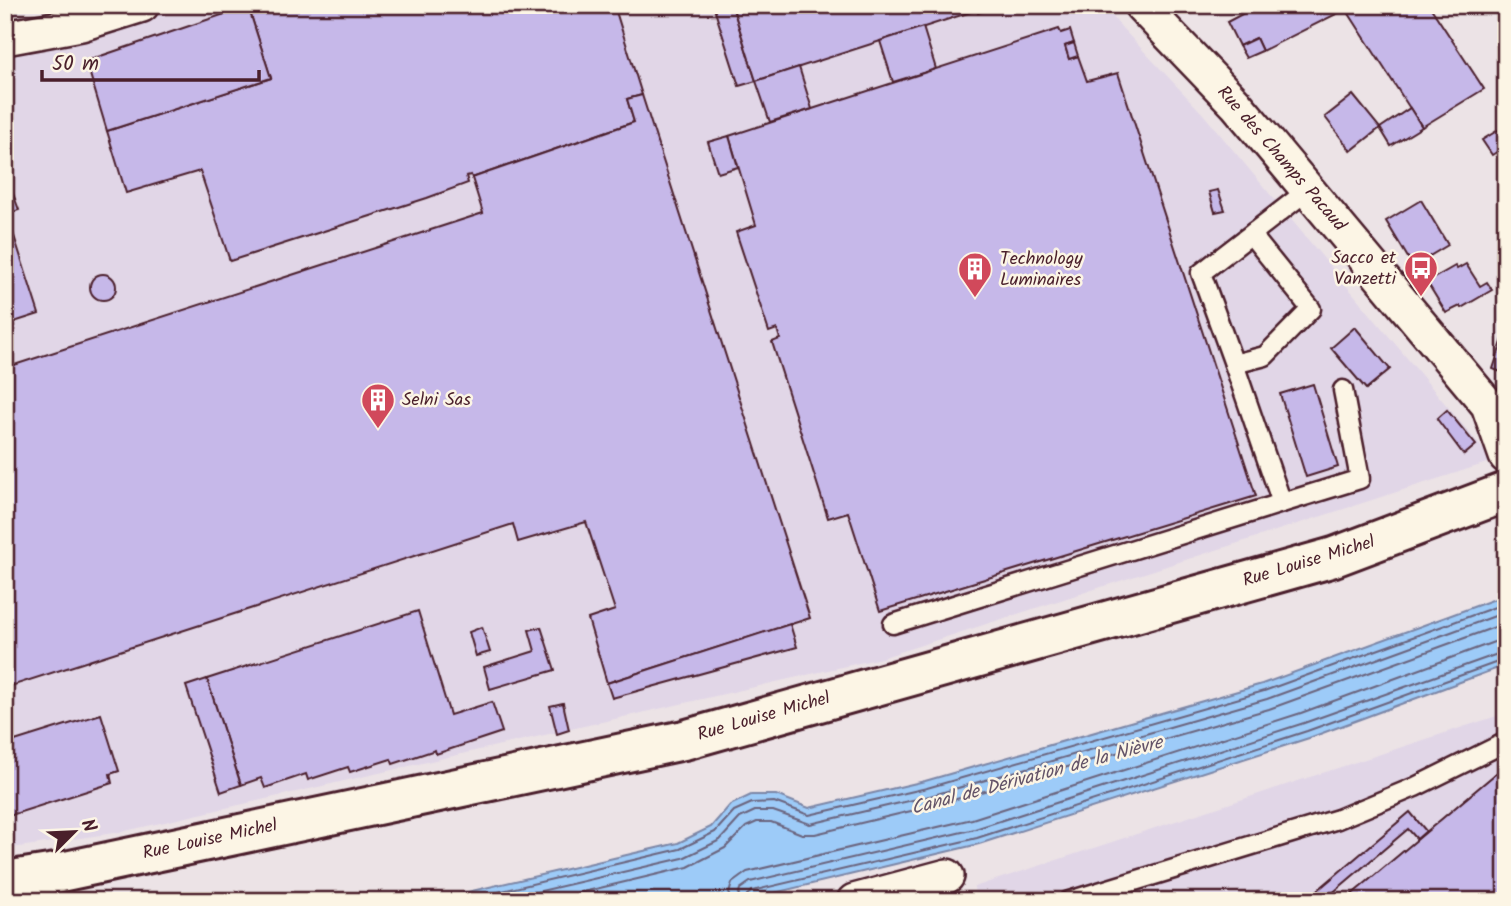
<svg xmlns="http://www.w3.org/2000/svg" width="1511" height="906" font-family="Kalam,sans-serif">
<style>
.built{fill:#e1d6e7}
.water{fill:#9dcbf8;stroke:#7c86a6;stroke-width:2}
.lines{fill:none;stroke-linecap:round;stroke-linejoin:round}
.shore{stroke:#6b647d;stroke-width:2}
.building{fill:#c6b8e9;stroke:#4a1f2b;stroke-width:2}
.lane-casing{stroke:#4a1f2b;stroke-width:23}
.street-casing{stroke:#4a1f2b;stroke-width:38}
.secondary-casing{stroke:#4a1f2b;stroke-width:44}
.lane{stroke:#fcf5e5;stroke-width:18}
.street{stroke:#fcf5e5;stroke-width:33}
.secondary{stroke:#fcf5e5;stroke-width:38}
.labels{text-anchor:middle;dominant-baseline:central;stroke-width:5;stroke-linejoin:round;paint-order:stroke}
.street-label{font-size:18px;fill:#4a1f2b;stroke:#fcf5e5}
.poi-label{font-size:18px;fill:#4a1f2b;stroke:#fcf5e5;text-anchor:start}
.water-label{font-size:19px;font-style:italic;fill:#635368;stroke:#fcf5e5}
</style>
<rect width="100%" height="100%" fill="#ece3e6"/>
<filter id="ink" filterUnits="userSpaceOnUse"><feTurbulence type="fractalNoise" baseFrequency=".0143" numOctaves="2"/><feDisplacementMap in="SourceGraphic" scale="14" xChannelSelector="R" yChannelSelector="G"/><feConvolveMatrix kernelMatrix="1 2 1 2 8 2 1 2 1" color-interpolation-filters="sRGB"/></filter>
<g filter="url(#ink)">
<g class="built">
<polygon points="188,5 1103,5 1122,28 1203,114 1493,461 881,658 121,832 5,849 5,51 95,35"/>
<polygon points="1506,713 1506,901 976,901 974,887"/>
</g>
<polygon class="water" points="1506,595 1506,665 1309,738 979,844 740,901 429,901 678,843 711,827 730,805 751,795 776,795 809,808 925,781 1262,684"/>
<g class="lines">
<g class="shore">
<polyline points="460,901 680,849 715,832 734,811 752,803 774,802 809,815 927,788 1264,691 1506,603"/>
<polyline points="498,901 683,858 720,840 740,818 755,811 773,811 810,824 930,796 1267,699 1506,612"/>
<polyline points="545,901 688,867 725,848 746,827 757,822 771,822 802,834 815,834 932,806 1269,709 1506,623"/>
<polyline points="727,901 732,883 747,872 972,819 1301,713 1494,642 1506,640"/>
<polyline points="737,901 740,889 750,882 975,829 1304,723 1506,651"/>
<polyline points="746,901 747,895 752,891 977,838 1307,731 1506,659"/>
</g>
</g>
<g class="building">
<polygon points="252,5 614,5 642,95 627,99 634,122 472,178 471,175 466,176 468,183 427,198 230,261 200,171 126,193 107,131 271,78 248,6"/>
<polygon points="713,5 732,5 756,81 739,86"/>
<polygon points="732,5 1003,5 978,13 977,10 756,81"/>
<polygon points="1259,5 1429,5 1484,89 1422,127 1346,9 1262,51 1256,38 1239,46 1227,22"/>
<polygon points="248,6 271,78 107,131 86,61"/>
<polygon points="923,27 936,69 893,82 880,41"/>
<polygon points="1059,29 1061,33 1070,30 1074,43 1065,46 1069,59 1078,56 1087,81 1118,73 1256,496 880,611 848,512 828,518 772,342 780,339 777,329 769,332 736,232 756,225 729,136"/>
<polygon points="1256,38 1262,51 1246,58 1239,46"/>
<polygon points="1074,43 1078,56 1069,59 1065,46"/>
<polygon points="799,67 812,109 770,122 756,81"/>
<polygon points="642,95 810,618 607,683 588,619 615,610 586,522 518,542 513,524 5,688 5,368 483,213 472,178 634,122 627,99"/>
<polygon points="1353,95 1380,128 1351,151 1325,117"/>
<polygon points="1410,108 1422,127 1391,146 1380,128"/>
<polygon points="1505,126 1506,146 1492,155 1482,140"/>
<polygon points="729,136 738,167 718,173 708,142"/>
<polygon points="1218,190 1225,210 1215,212 1209,192"/>
<polygon points="12,191 19,210 7,214 39,314 5,325 5,193"/>
<polygon points="1421,200 1448,245 1413,266 1386,221"/>
<polygon points="1466,264 1480,286 1487,282 1492,290 1461,308 1460,306 1446,313 1427,282 1455,266 1457,269"/>
<circle cx="103" cy="287" r="13"/>
<polygon points="1355,327 1390,369 1366,389 1331,348"/>
<polygon points="1504,336 1506,336 1506,374 1493,369"/>
<polygon points="1313,384 1338,467 1306,477 1280,394"/>
<polygon points="1447,410 1476,445 1464,455 1437,419"/>
<polygon points="418,611 450,715 492,702 502,732 436,754 435,750 393,764 391,759 350,772 348,767 308,780 306,774 265,788 261,778 241,785 207,679"/>
<polygon points="790,624 797,647 612,698 607,683"/>
<polygon points="482,627 490,652 476,656 469,632"/>
<polygon points="541,627 555,670 490,689 484,667 535,651 529,630"/>
<polygon points="207,679 241,785 221,792 186,686"/>
<polygon points="563,703 569,730 557,734 550,706"/>
<polygon points="101,714 119,771 110,774 112,783 5,817 5,744"/>
<polygon points="1506,765 1506,901 1344,901"/>
<polygon points="1410,812 1426,831 1417,839 1408,829 1323,901 1305,901"/>
</g>
<g class="lines">
<g class="lane-casing">
<g id="lane">
<polyline points="1234,364 1201,273 1254,232"/>
<polyline points="1282,503 1360,479 1343,390"/>
<polyline points="893,624 1282,503 1234,364 1265,356 1311,309 1257,242 1254,232 1308,190"/>
<polyline points="1069,901 1338,819 1415,787 1506,742"/>
</g>
</g>
<g class="street-casing">
<g id="street">
<polyline points="1141,5 1236,104 1488,405 1506,456"/>
<polyline points="5,38 81,24 142,5"/>
<polyline points="854,901 947,876"/>
</g>
</g>
<g class="secondary-casing">
<polyline id="secondary" points="5,881 56,873 684,740 1334,557 1506,492"/>
</g>
<use href="#lane" class="lane"/>
<use href="#street" class="street"/>
<use href="#secondary" class="secondary"/>
</g>
</g>
<defs>
<g id="bus-pin" transform="scale(1.75)"><path d="M0 17L-7.5 6A9.5 9.5 0 1 1 7.5 6Z" fill="#d1495b" stroke="#fcf5e5"/><path d="M-5-6H5V4H4V6H2V4H-2V6H-4V4H-5ZM-3.5-4V0h7V-4ZM-3.5 1.2v1.5H-2V1.2ZM2 1.2v1.5H3.5V1.2Z" fill="#fff"/></g>
<g id="building-pin" transform="scale(1.75)"><path d="M0 17L-7.5 6A9.5 9.5 0 1 1 7.5 6Z" fill="#d1495b" stroke="#fcf5e5"/><path d="M-4-6H4V6H1V3H-1V6H-4ZM-2.5-4.3h1.7v1.8h-1.7ZM.8-4.3h1.7v1.8H.8ZM-2.5-1h1.7V.8h-1.7ZM.8-1h1.7V.8H.8Z" fill="#fff"/></g>
</defs>
<g fill-rule="evenodd">
<use href="#bus-pin" x="1421" y="268"/>
<use href="#building-pin" x="975" y="269"/>
<use href="#building-pin" x="378" y="400"/>
</g>
<g class="labels">
<g class="street-label">
<text transform="translate(1281 159) rotate(49)">Rue des Champs Pacaud</text>
<text transform="translate(1309 562) rotate(-17)">Rue Louise Michel</text>
<text transform="translate(764 717) rotate(-16)">Rue Louise Michel</text>
<text transform="translate(210 840) rotate(-12)">Rue Louise Michel</text>
</g>
<g class="poi-label">
<text x="1396" y="258" text-anchor="end">Sacco et<tspan x="1396" dy="21">Vanzetti</tspan></text>
<text x="1000" y="259">Technology<tspan x="1000" dy="21">Luminaires</tspan></text>
<text x="402" y="400">Selni Sas</text>
</g>
<g class="water-label">
<text transform="translate(1037 776) rotate(-15)">Canal de Dérivation de la Nièvre</text>
</g>
</g>
<rect width="1511" height="906" fill="none" stroke="#fcf5e5" stroke-width="28"/>
<rect x="14" y="14" width="1483" height="878" fill="none" stroke="#4a1f2b" stroke-width="2.5" filter="url(#ink)"/>
<g transform="translate(74 832) rotate(66)" stroke="#fcf5e5" stroke-width="5" paint-order="stroke">
<path d="M0-5L12 26L0 18L-12 26Z" fill="#4a1f2b"/>
<text y="-10" font-size="19" font-weight="bold" text-anchor="middle" fill="#4a1f2b">N</text>
</g>
<path d="M42 70v10h217v-10" fill="none" stroke="#4a1f2b" stroke-width="3.5"/>
<text x="52" y="70" font-size="21" fill="#4a1f2b" stroke="#fcf5e5" stroke-width="5" paint-order="stroke">50 m</text>
</svg>
